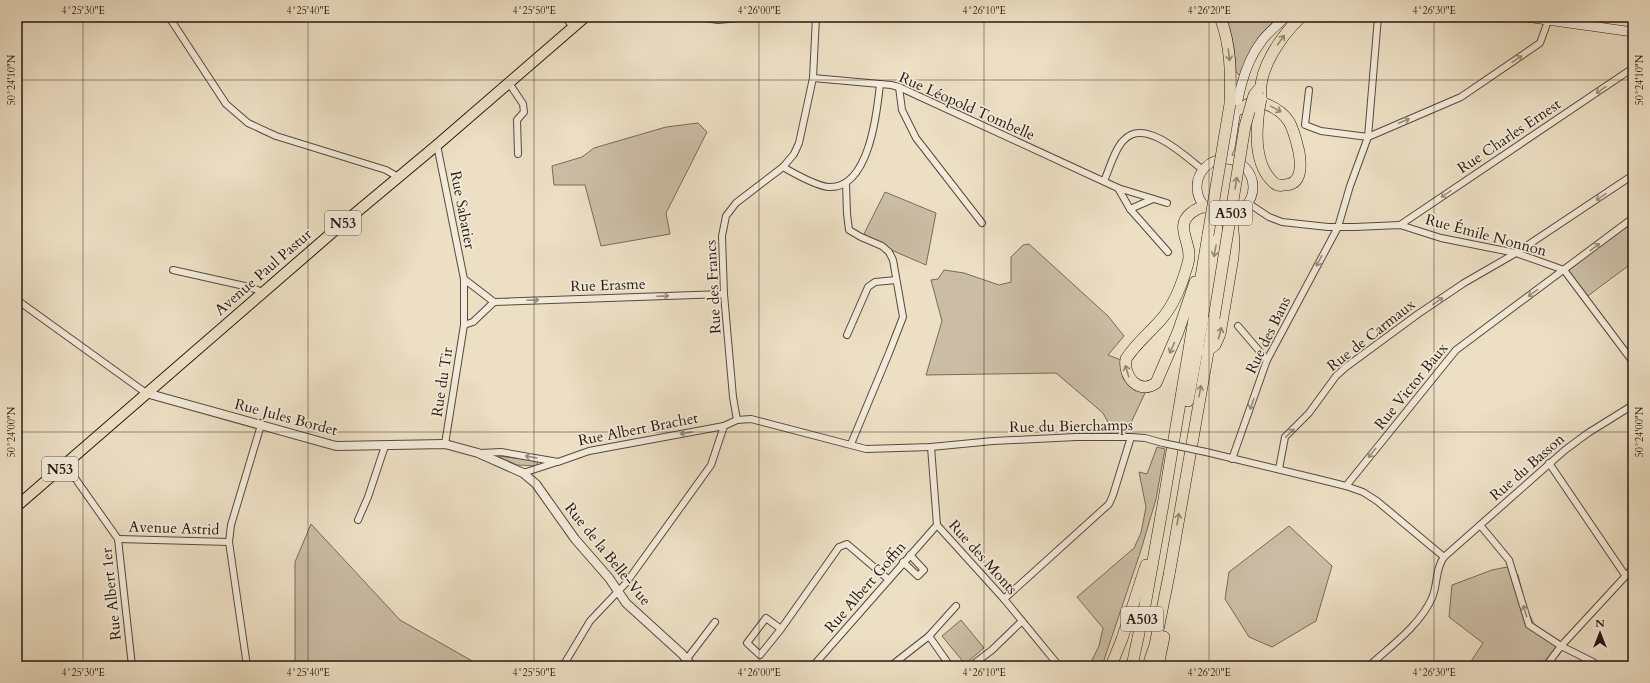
<svg xmlns="http://www.w3.org/2000/svg" width="1650" height="683" font-family="Cardo,serif">
<style>
.green{fill:#cbbda5;stroke:#786a5a}
.lines{fill:none;stroke-linecap:round;stroke-linejoin:round}
.minor-casing{stroke:#564a3d;stroke-width:8}
.tertiary-casing{stroke:#564a3d;stroke-width:10}
.secondary-casing{stroke:#241810;stroke-width:10}
.primary-casing{stroke:#241810;stroke-width:12}
.motorway-casing{stroke:#241810;stroke-width:12}
.minor{stroke:#f3ead9;stroke-width:6}
.tertiary{stroke:#f3ead9;stroke-width:8}
.secondary{stroke:#f3ead9;stroke-width:9}
.primary{stroke:#eddfc4;stroke-width:10}
.motorway{stroke:#eddfc4;stroke-width:11}
.minor-bridge-casing{stroke:#564a3d;stroke-width:8;stroke-linecap:butt}
.motorway-bridge-casing{stroke:#241810;stroke-width:12;stroke-linecap:butt}
.minor-bridge{stroke:#f3ead9;stroke-width:6}
.motorway-bridge{stroke:#eddfc4;stroke-width:11}
.oneway{stroke:#938573}
.oneway2{stroke:#968c7f}
.ticks{fill:none;stroke:#241810;stroke-width:1;stroke-opacity:0.45}
.labels{text-anchor:middle;dominant-baseline:central;stroke-width:3.5;stroke-linejoin:round;paint-order:stroke}
.shield{fill:#f3ead9;stroke:#62574c;stroke-width:1}
.shield-label{font-size:14px;font-weight:bold;fill:#241810}
.street-label{font-size:15px;fill:#241810;stroke:#f3ead9}
.neatline{fill:none;stroke:#241810;stroke-width:1.5}
.ticks-label{font-size:10px;text-anchor:middle;fill:#241810}
</style>
<rect width="100%" height="100%" fill="#eddfc4"/>
<filter id="stains"><feTurbulence type="fractalNoise" baseFrequency=".005" numOctaves="4"/><feColorMatrix values="0 0 0 0 .2 0 0 0 0 .09 0 0 0 0 .02 0 0 0 .5 -.17"/></filter>
<radialGradient id="worn" r=".72"><stop offset=".6" stop-color="#630" stop-opacity="0"/><stop offset="1" stop-color="#630" stop-opacity=".3"/></radialGradient>
<g class="green">
<path d="M1225,17H1279L1240,76L1236,72C1235,53 1233,34 1225,17Z"/>
<polygon points="698,123 707,132 666,213 670,234 601,246 585,185 554,185 552,166 582,157 594,148 666,127"/>
<polygon points="885,192 936,213 926,265 882,246 864,234"/>
<polygon points="1633,218 1633,273 1628,266 1585,298 1564,270"/>
<polygon points="1029,244 1108,316 1124,336 1108,355 1121,360 1123,378 1134,390 1146,391 1128,429 1112,430 1103,413 1056,373 926,375 942,321 931,280 938,279 944,270 964,273 999,285 1011,282 1011,257 1023,245"/>
<polygon points="1157,447 1165,449 1156,499 1141,550 1102,666 1089,666 1099,646 1103,628 1077,597 1134,548 1141,533 1146,507 1139,472 1147,474"/>
<polygon points="499,456 537,461 538,466 517,465 499,457"/>
<polygon points="311,524 400,620 481,666 295,666 295,562"/>
<polygon points="1289,526 1332,566 1316,621 1272,647 1249,637 1225,599 1229,572"/>
<polygon points="1507,567 1518,575 1527,610 1534,624 1560,641 1561,646 1546,666 1468,666 1483,643 1449,617 1452,585 1492,570"/>
<polygon points="961,620 984,648 965,664 942,636"/>
</g>
<g class="lines">
<g class="minor-casing">
<g id="minor">
<polyline points="169,17 226,104 248,123 276,136 386,170 398,177"/>
<polyline points="565,17 573,27"/>
<polyline points="700,17 718,20 749,17"/>
<polyline points="17,18 19,17"/>
<polyline points="813,78 891,85 899,87 1118,188 1167,203"/>
<polyline points="509,83 523,104 524,112 517,120 518,154"/>
<polyline points="899,87 902,110 916,138 982,223"/>
<polyline points="1309,90 1305,125 1321,131 1368,137 1461,97 1540,43 1548,21"/>
<polyline points="437,145 464,279 464,325 473,322 494,302 464,279"/>
<path d="M783,167C795,174 814,185 828,187C869,190 877,113 880,84"/>
<path d="M1104,181C1109,170 1115,148 1124,140C1145,117 1186,157 1203,170"/>
<polyline points="846,183 847,214 849,230 861,237 882,246 889,252 893,260 903,317 889,353 851,444"/>
<polyline points="1118,188 1130,209 1168,252"/>
<polyline points="1248,203 1269,217 1282,222 1328,227 1355,227 1400,225 1441,238 1516,253 1564,270"/>
<polyline points="1130,209 1153,199"/>
<polyline points="1400,225 1633,68"/>
<polyline points="173,270 249,287 263,292"/>
<polyline points="1564,270 1633,362"/>
<polyline points="17,300 146,393"/>
<polyline points="494,302 724,294"/>
<polyline points="1238,326 1267,360"/>
<polyline points="847,335 868,287 875,282 896,280"/>
<polyline points="737,420 733,397 724,294 722,236 726,216 736,203 783,167 794,154 799,143 813,78 816,17"/>
<polyline points="445,444 464,325"/>
<polyline points="931,447 937,525 1004,599 1059,666"/>
<polyline points="1206,452 1318,479 1346,486 1363,492 1377,501 1444,557"/>
<polyline points="480,453 501,452 558,462 589,451 724,426 737,420 751,419 866,449 931,447 993,441 1076,437 1131,437 1145,438 1163,443"/>
<polyline points="1232,459 1267,360 1338,227 1350,186 1368,137 1378,17"/>
<polyline points="1549,463 1625,575"/>
<polyline points="65,464 118,539 132,666"/>
<polyline points="1279,469 1285,437 1309,413 1336,376 1346,367 1418,314 1464,283 1516,253 1633,175"/>
<polyline points="523,473 557,462"/>
<polyline points="1346,486 1456,350 1633,218"/>
<polyline points="358,520 368,497 385,446"/>
<polyline points="1480,525 1509,560 1529,625 1561,646 1593,662 1598,666"/>
<polyline points="118,539 229,542"/>
<polyline points="903,562 918,576 924,570 910,555"/>
<polyline points="1004,599 1109,504 1113,495 1131,437"/>
<polyline points="781,629 766,618 747,643 760,655 781,629 839,547 847,544 888,579"/>
<polyline points="929,636 956,606"/>
<polyline points="686,660 715,622"/>
<polyline points="892,665 929,636 950,666"/>
<polyline points="247,666 229,542 231,525 261,425"/>
<polyline points="563,666 590,621 626,583 711,465 724,426"/>
<polyline points="813,666 937,525"/>
<polyline points="971,666 992,650 1022,621"/>
<path d="M1369,666C1391,646 1420,625 1432,598C1438,584 1435,569 1444,557L1565,450L1588,433L1633,405"/>
<polyline points="1546,666 1561,646 1633,568"/>
</g>
</g>
<g class="tertiary-casing">
<polyline id="tertiary" points="146,393 336,446 445,444 478,453 523,473 536,484 575,539 609,578 626,603 682,654 692,666"/>
</g>
<g class="secondary-casing">
<g id="secondary">
<polyline points="1526,17 1633,32"/>
<circle cx="1225" cy="187" r="28"/>
<path d="M1222,160L1226,156L1230,148C1236,113 1239,71 1261,42C1266,34 1278,25 1285,17"/>
</g>
</g>
<g class="primary-casing">
<polyline id="primary" points="17,506 334,231 437,145 585,17"/>
</g>
<g class="motorway-casing">
<g id="motorway">
<path d="M1220,17C1231,45 1231,74 1230,104"/>
<path d="M1261,98C1257,70 1281,36 1301,17"/>
<path d="M1241,109C1248,103 1257,100 1266,104C1291,114 1293,128 1299,152C1301,164 1303,185 1284,185C1280,186 1276,185 1273,182C1254,164 1256,132 1259,109"/>
<path d="M1195,282L1178,332L1156,383C1139,395 1123,377 1126,359C1136,343 1152,331 1164,316C1176,301 1183,281 1188,263C1194,245 1173,227 1191,213C1196,209 1200,207 1205,207"/>
<polyline points="1207,351 1215,345 1220,334 1233,257 1234,242 1232,220"/>
<polyline points="1188,401 1217,241 1217,230 1214,213"/>
<polyline points="1111,666 1122,639 1146,565"/>
<polyline points="1132,666 1146,600 1164,499 1208,235"/>
<polyline points="1148,666 1155,645 1169,575 1214,318"/>
<polyline points="1158,666 1164,637"/>
</g>
</g>
<use href="#minor" class="minor"/>
<use href="#tertiary" class="tertiary"/>
<use href="#secondary" class="secondary"/>
<use href="#primary" class="primary"/>
<use href="#motorway" class="motorway"/>
<g class="minor-bridge-casing">
<polyline id="minor-bridge" points="1163,443 1206,452"/>
</g>
<g class="motorway-bridge-casing">
<g id="motorway-bridge">
<polyline points="1259,109 1261,99"/>
<polyline points="1208,235 1230,104"/>
<polyline points="1214,318 1245,126 1254,95 1259,89"/>
</g>
</g>
<use href="#minor-bridge" class="minor-bridge"/>
<use href="#motorway-bridge" class="motorway-bridge"/>
</g>
<defs><path id="oneway-shaft" d="M-6 0H5M1.5-3L5.5 0L1.5 3" fill="none" stroke-width="1.6" stroke-linecap="round" stroke-linejoin="round"/></defs>
<g class="oneway">
<use href="#oneway-shaft" transform="translate(1281 40) rotate(-55)"/>
<use href="#oneway-shaft" transform="translate(1229 55) rotate(82)"/>
<use href="#oneway-shaft" transform="translate(1276 109) rotate(29)"/>
<use href="#oneway-shaft" transform="translate(1236 183) rotate(-81)"/>
<use href="#oneway-shaft" transform="translate(1215 251) rotate(100)"/>
<use href="#oneway-shaft" transform="translate(1220 333) rotate(-75)"/>
<use href="#oneway-shaft" transform="translate(1172 348) rotate(114)"/>
<use href="#oneway-shaft" transform="translate(1127 371) rotate(-107)"/>
<use href="#oneway-shaft" transform="translate(1200 391) rotate(-80)"/>
<use href="#oneway-shaft" transform="translate(1178 519) rotate(-80)"/>
</g>
<g class="oneway2">
<use href="#oneway-shaft" transform="translate(1517 59) rotate(-34)"/>
<use href="#oneway-shaft" transform="translate(1601 90) rotate(146)"/>
<use href="#oneway-shaft" transform="translate(1404 121) rotate(-23)"/>
<use href="#oneway-shaft" transform="translate(1446 194) rotate(146)"/>
<use href="#oneway-shaft" transform="translate(1601 197) rotate(146)"/>
<use href="#oneway-shaft" transform="translate(1595 247) rotate(-37)"/>
<use href="#oneway-shaft" transform="translate(1319 261) rotate(118)"/>
<use href="#oneway-shaft" transform="translate(1533 293) rotate(144)"/>
<use href="#oneway-shaft" transform="translate(663 296) rotate(-2)"/>
<use href="#oneway-shaft" transform="translate(533 300) rotate(-2)"/>
<use href="#oneway-shaft" transform="translate(1438 301) rotate(-34)"/>
<use href="#oneway-shaft" transform="translate(1252 404) rotate(110)"/>
<use href="#oneway-shaft" transform="translate(686 433) rotate(170)"/>
<use href="#oneway-shaft" transform="translate(1290 433) rotate(-44)"/>
<use href="#oneway-shaft" transform="translate(1372 453) rotate(129)"/>
<use href="#oneway-shaft" transform="translate(531 457) rotate(-170)"/>
<use href="#oneway-shaft" transform="translate(1525 611) rotate(-107)"/>
</g>
<path class="ticks" d="M83,17V666M308,17V666M534,17V666M759,17V666M984,17V666M1209,17V666M1434,17V666M17,80H1633M17,432H1633"/>
<g class="labels">
<g class="shield">
<rect x="1210" y="201" width="42" height="24" rx="3"/>
<rect x="325" y="211" width="36" height="24" rx="3"/>
<rect x="42" y="457" width="36" height="24" rx="3"/>
<rect x="1121" y="607" width="42" height="24" rx="3"/>
</g>
<g class="shield-label">
<text x="1231" y="213">A503</text>
<text x="343" y="223">N53</text>
<text x="60" y="469">N53</text>
<text x="1142" y="619">A503</text>
</g>
<g class="street-label">
<text transform="translate(967 106) rotate(24)">Rue Léopold Tombelle</text>
<text transform="translate(1509 136) rotate(-34)">Rue Charles Ernest</text>
<text transform="translate(463 210) rotate(79)">Rue Sabatier</text>
<text transform="translate(1486 235) rotate(15)">Rue Émile Nonnon</text>
<text transform="translate(263 272) rotate(-41)">Avenue Paul Pastur</text>
<text transform="translate(608 285) rotate(-2)">Rue Erasme</text>
<text transform="translate(713 287) rotate(-93)">Rue des Francs</text>
<text transform="translate(1268 335) rotate(-64)">Rue des Bans</text>
<text transform="translate(1371 335) rotate(-38)">Rue de Carmaux</text>
<text transform="translate(442 382) rotate(-81)">Rue du Tir</text>
<text transform="translate(1411 386) rotate(-51)">Rue Victor Baux</text>
<text transform="translate(286 417) rotate(15)">Rue Jules Bordet</text>
<text transform="translate(1071 426) rotate(-1)">Rue du Bierchamps</text>
<text transform="translate(638 429) rotate(-11)">Rue Albert Brachet</text>
<text transform="translate(1527 467) rotate(-41)">Rue du Basson</text>
<text transform="translate(174 528) rotate(2)">Avenue Astrid</text>
<text transform="translate(608 554) rotate(51)">Rue de la Belle-Vue</text>
<text transform="translate(983 557) rotate(48)">Rue des Monts</text>
<text transform="translate(865 587) rotate(-49)">Rue Albert Goffin</text>
<text transform="translate(111 594) rotate(-96)">Rue Albert 1er</text>
</g>
</g>
<rect width="1650" height="683" fill="none" stroke="#eddfc4" stroke-width="44"/>
<g transform="translate(1600 633)" stroke="#f3ead9" stroke-width="3" paint-order="stroke">
<path d="M0-3L7 15L0 10L-7 15Z" fill="#241810"/>
<text y="-6" font-size="11" font-weight="bold" text-anchor="middle" fill="#241810">N</text>
</g>
<rect x="22" y="22" width="1606" height="639" class="neatline"/>
<g class="ticks-label">
<text x="83" y="14">4°25'30"E</text>
<text x="308" y="14">4°25'40"E</text>
<text x="534" y="14">4°25'50"E</text>
<text x="759" y="14">4°26'00"E</text>
<text x="984" y="14">4°26'10"E</text>
<text x="1209" y="14">4°26'20"E</text>
<text x="1434" y="14">4°26'30"E</text>
<text transform="translate(11 80) rotate(-90)" y="4">50°24'10"N</text>
<text transform="translate(1639 80) rotate(-90)" y="4">50°24'10"N</text>
<text transform="translate(11 432) rotate(-90)" y="4">50°24'00"N</text>
<text transform="translate(1639 432) rotate(-90)" y="4">50°24'00"N</text>
<text x="83" y="676">4°25'30"E</text>
<text x="308" y="676">4°25'40"E</text>
<text x="534" y="676">4°25'50"E</text>
<text x="759" y="676">4°26'00"E</text>
<text x="984" y="676">4°26'10"E</text>
<text x="1209" y="676">4°26'20"E</text>
<text x="1434" y="676">4°26'30"E</text>
</g>
<rect width="100%" height="100%" filter="url(#stains)"/>
<rect width="100%" height="100%" fill="url(#worn)"/>
</svg>
